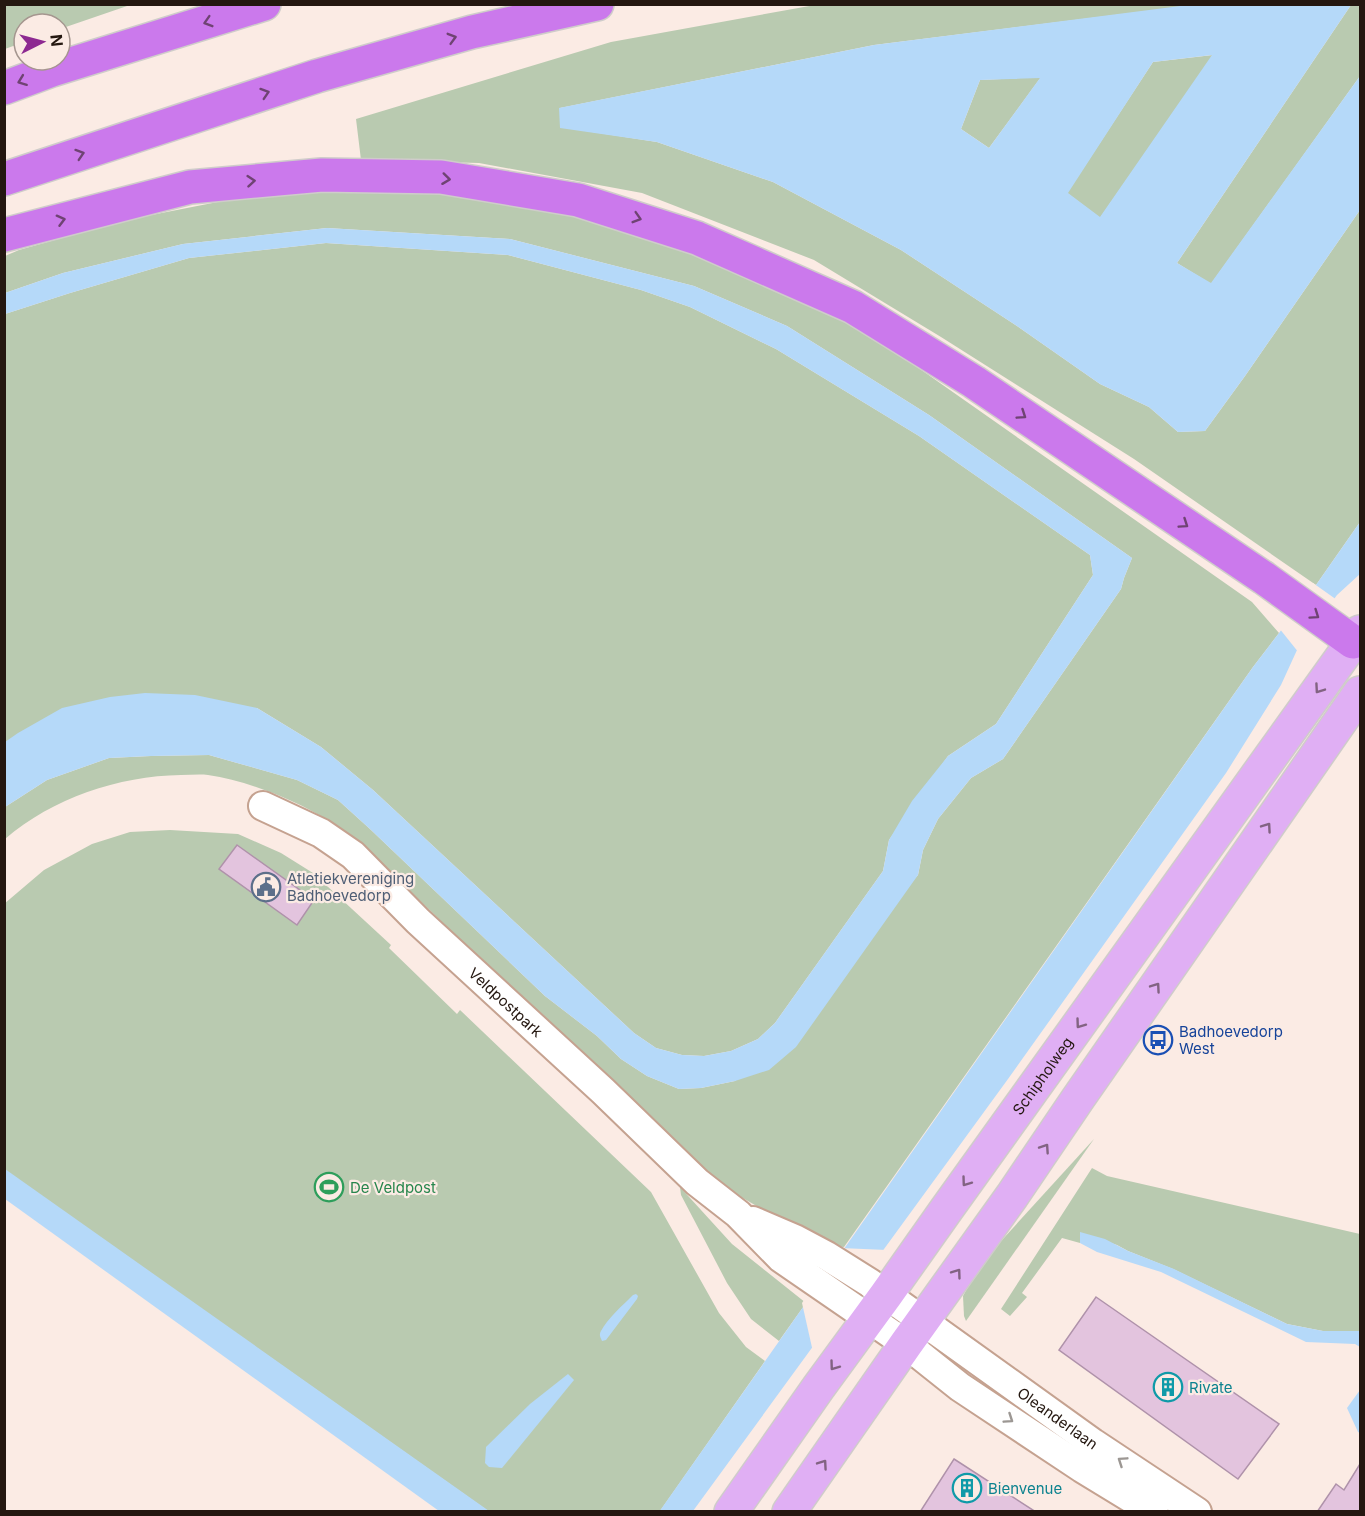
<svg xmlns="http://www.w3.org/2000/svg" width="1365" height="1516" font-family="Inter,sans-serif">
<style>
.green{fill:#b9cab0}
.water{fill:#b5d9f9;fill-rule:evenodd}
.pier{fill:#fbebe4}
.building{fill:#e3c4de;stroke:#af92aa;stroke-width:1.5}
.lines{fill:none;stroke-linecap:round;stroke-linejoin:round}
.minor-casing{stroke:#c5a290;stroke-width:32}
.major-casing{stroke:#cfccca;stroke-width:36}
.highway-casing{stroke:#cfccca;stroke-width:36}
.minor{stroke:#fff;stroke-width:28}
.major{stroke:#e0aff4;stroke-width:33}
.highway{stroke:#cb79ec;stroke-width:33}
.oneway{stroke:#6f4373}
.oneway2{stroke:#826382}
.oneway3{stroke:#9c9793}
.labels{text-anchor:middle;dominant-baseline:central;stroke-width:4.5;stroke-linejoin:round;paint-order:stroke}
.service-label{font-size:15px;fill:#4e5e75;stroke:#fbebe4;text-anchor:start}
.street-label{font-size:15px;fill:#241710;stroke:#fbebe4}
.transit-label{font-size:15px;fill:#164399;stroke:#fbebe4;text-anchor:start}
.leisure-label{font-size:15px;fill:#27864d;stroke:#fbebe4;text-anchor:start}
.culture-label{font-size:15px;fill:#0d838f;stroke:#fbebe4;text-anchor:start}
</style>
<rect width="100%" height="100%" fill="#fbebe4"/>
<g class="green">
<polygon points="4,5 5,4 130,5 60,29 60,24 24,24 24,42 5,49"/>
<polygon points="815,5 1196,5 874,45 560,108 560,127 657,142 773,182 901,250 1017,326 1100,384 1149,407 1178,432 1205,431 1245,376 1360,210 1360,522 1316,585 1134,459 941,337 814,260 642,193 479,163 361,160 356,119 611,42"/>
<polygon points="1351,5 1360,5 1360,76 1211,284 1177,263"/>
<polygon points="1213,55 1100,218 1067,193 1153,62"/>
<polygon points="1041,77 989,148 961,129 980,80"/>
<path d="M350,190L475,195L595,215L688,243L843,315L1252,602L1279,633L1253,667L844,1247L832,1246L781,1220L708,1178L361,844C350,836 339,827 328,820C293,799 248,781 208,775C200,774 190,775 181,775C118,776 53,798 5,839V807L47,780L109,758L151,756L209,755L297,780L338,800L370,829L545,996L597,1036L621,1059L647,1076L679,1089L701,1088L735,1081L918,875L923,850L938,819L971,778L1003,759L1121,589L1124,578L1132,558L929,415L787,326L694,286L510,239L327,228L183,244L63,273L5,293V256L19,250L126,220L243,197Z"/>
<polygon points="326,243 508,255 641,290 690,307 776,349 919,436 1090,555 1093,575 996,724 948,756 889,840 883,871 775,1023 758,1039 731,1051 704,1056 682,1055 656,1048 634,1033 373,790 321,747 257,708 5,742 5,314 70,293 189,258"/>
<polygon points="170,830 238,834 281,853 313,873 391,945 389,948 457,1014 460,1010 651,1192 719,1313 746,1347 765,1361 660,1511 488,1511 5,1170 4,904 44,870 92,844 130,832"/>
<polygon points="1094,1139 966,1321 964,1316 963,1296 981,1263"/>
<polygon points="1092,1168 1107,1176 1360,1234 1360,1331 1323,1331 1287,1324 1173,1269 1128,1251 1117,1245 1080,1233 1080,1243 1062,1238 1022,1293 1027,1297 1010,1316 1001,1309"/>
<polygon points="680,1187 732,1244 806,1303 779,1341 751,1319 727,1283 681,1195"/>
</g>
<g class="water">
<path d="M1196,4L1351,5L1177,263L1211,283L1360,76V210L1245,376L1205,431L1178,432L1149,407L1100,384L1017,326L901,250L773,182L657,142L560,128L559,108L874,45ZM1212,55L1100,217L1068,193L1153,62ZM1040,78L989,148L961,129L980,80Z"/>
<polygon points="327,228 510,239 694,286 787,326 929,415 1132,558 1124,578 1121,589 1003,759 971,778 938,819 923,850 918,875 796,1047 769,1070 735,1081 701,1088 679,1089 647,1076 621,1059 597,1036 545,996 370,829 338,800 297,780 209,755 151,756 109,758 47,780 5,807 5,742 18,733 62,708 110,697 145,693 195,695 257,708 321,747 373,790 634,1033 656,1048 682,1055 704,1056 731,1051 758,1039 775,1023 883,871 889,840 912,801 948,756 996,724 1093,575 1090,555 919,436 776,349 690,307 641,290 508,255 326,243 189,258 70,293 5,314 5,293 63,273 183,244"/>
<polygon points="1360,522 1360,574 1337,595 1297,650 1281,685 1226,773 1008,1079 693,1511 659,1512 1253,667 1316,585"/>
<polygon points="5,1169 489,1511 439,1511 5,1199"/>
<polygon points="1080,1232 1105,1239 1128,1251 1174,1269 1287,1324 1323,1331 1360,1331 1360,1347 1355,1344 1306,1342 1161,1272 1097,1252 1080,1243"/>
<path d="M636,1294L638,1296L637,1299L606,1340L602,1341C600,1336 599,1335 601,1331C607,1319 623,1305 633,1295Z"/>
<polygon points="568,1374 574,1380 502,1468 489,1467 485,1463 486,1447 530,1404"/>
<polygon points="1360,1390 1360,1433 1358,1432 1347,1408"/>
</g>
<g class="pier">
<polygon points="1313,583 1337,600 1299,653 1279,628"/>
<polygon points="840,1248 887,1250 813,1352 802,1303"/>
</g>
<g class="building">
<polygon points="237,845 314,900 297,925 219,869"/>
<polygon points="1096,1297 1279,1424 1238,1479 1059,1350"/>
<polygon points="954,1459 1036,1512 920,1512"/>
<polygon points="1360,1464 1360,1512 1317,1512 1336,1484 1344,1490"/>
</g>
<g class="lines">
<g class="minor-casing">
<g id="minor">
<path id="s1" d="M263,806L321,833L353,855L418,921L603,1091L697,1182L738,1214L781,1258L906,1344L960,1387L1082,1468L1154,1512"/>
<path id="s2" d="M753,1221L795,1239L827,1256L870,1283L1093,1443L1197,1512"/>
</g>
</g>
<g class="major-casing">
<g id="major">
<path id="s3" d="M731,1512L818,1388L886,1295L946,1210L1360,632"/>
<polyline points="789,1512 906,1344 1012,1196 1077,1100 1360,693"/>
</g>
</g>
<g class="highway-casing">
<g id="highway">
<polyline points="4,88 52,70 264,4"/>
<polyline points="4,179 317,76 472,32 597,4"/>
<polyline points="4,235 190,187 322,175 441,177 578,200 697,238 853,307 974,382 1264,578 1353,642"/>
</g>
</g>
<use href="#minor" class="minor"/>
<use href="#major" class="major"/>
<use href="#highway" class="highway"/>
</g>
<defs><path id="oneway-chevron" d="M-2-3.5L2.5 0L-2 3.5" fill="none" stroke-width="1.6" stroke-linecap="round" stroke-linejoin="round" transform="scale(1.5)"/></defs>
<g class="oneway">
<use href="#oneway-chevron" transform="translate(208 22) rotate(163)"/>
<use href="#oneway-chevron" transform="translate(452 38) rotate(-16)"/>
<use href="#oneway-chevron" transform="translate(22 81) rotate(159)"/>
<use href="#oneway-chevron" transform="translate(265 93) rotate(-18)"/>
<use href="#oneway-chevron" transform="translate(80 154) rotate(-18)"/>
<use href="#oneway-chevron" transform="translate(446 179) rotate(7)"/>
<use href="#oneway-chevron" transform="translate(251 181) rotate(-5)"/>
<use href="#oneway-chevron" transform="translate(637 218) rotate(17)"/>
<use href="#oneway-chevron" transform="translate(61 220) rotate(-15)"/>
<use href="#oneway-chevron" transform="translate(1022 415) rotate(34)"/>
<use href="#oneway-chevron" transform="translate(1184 524) rotate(34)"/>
<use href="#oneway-chevron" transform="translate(1315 615) rotate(35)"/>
</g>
<g class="oneway2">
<use href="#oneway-chevron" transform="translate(1319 689) rotate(125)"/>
<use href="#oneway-chevron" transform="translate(1267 827) rotate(-55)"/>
<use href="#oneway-chevron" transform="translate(1156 987) rotate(-55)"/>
<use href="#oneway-chevron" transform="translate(1080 1024) rotate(126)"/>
<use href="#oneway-chevron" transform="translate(1045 1148) rotate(-56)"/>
<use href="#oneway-chevron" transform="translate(966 1182) rotate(126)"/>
<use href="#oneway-chevron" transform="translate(957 1273) rotate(-54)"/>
<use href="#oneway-chevron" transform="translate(834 1366) rotate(126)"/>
<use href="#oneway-chevron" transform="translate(823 1464) rotate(-55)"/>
</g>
<g class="oneway3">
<use href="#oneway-chevron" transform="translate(1009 1419) rotate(34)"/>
<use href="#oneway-chevron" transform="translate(1122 1461) rotate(-146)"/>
</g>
<defs>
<g id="civic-ring" transform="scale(1.5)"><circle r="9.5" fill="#fbebe4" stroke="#5c6f8a" stroke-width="1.5"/><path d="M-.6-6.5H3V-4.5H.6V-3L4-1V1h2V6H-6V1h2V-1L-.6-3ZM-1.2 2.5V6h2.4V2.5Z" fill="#5c6f8a"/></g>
<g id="bus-ring" transform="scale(1.5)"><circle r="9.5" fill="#fbebe4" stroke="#1a4fb4" stroke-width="1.5"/><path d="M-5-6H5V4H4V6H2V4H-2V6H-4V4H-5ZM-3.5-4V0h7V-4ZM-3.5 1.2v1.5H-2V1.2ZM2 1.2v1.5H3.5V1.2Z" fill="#1a4fb4"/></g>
<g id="stadium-ring" transform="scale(1.5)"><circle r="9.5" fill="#fbebe4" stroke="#2e9e5b" stroke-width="1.5"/><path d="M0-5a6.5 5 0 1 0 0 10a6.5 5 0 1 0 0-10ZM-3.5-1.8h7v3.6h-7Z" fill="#2e9e5b"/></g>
<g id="building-ring" transform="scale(1.5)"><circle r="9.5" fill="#fbebe4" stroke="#0f9aa8" stroke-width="1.5"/><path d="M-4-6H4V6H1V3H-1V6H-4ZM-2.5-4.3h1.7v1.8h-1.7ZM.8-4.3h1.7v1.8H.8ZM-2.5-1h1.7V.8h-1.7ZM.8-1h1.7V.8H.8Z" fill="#0f9aa8"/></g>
</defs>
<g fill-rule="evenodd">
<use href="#civic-ring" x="266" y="887"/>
<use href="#bus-ring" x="1158" y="1040"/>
<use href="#stadium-ring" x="329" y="1187"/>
<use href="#building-ring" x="1168" y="1387"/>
<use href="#building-ring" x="967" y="1488"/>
</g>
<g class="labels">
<g class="service-label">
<text x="287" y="878">Atletiekvereniging<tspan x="287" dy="17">Badhoevedorp</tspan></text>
</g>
<g class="street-label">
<text stroke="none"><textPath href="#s1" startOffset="315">Veldpostpark</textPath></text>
<text stroke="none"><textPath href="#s3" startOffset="536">Schipholweg</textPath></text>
<text stroke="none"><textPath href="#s2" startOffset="364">Oleanderlaan</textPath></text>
</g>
<g class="transit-label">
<text x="1179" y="1031">Badhoevedorp<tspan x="1179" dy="17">West</tspan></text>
</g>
<g class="leisure-label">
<text x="350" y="1187">De Veldpost</text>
</g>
<g class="culture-label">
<text x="1189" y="1387">Rivate</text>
<text x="988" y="1488">Bienvenue</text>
</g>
</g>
<rect width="1365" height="1516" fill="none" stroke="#241710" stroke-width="12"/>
<g transform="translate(42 42) rotate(84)"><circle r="28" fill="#fbebe4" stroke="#a5968f" stroke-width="1.5"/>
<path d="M0-4.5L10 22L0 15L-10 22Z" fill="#8d2991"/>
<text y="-9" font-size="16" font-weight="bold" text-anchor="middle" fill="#241710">N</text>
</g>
</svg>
